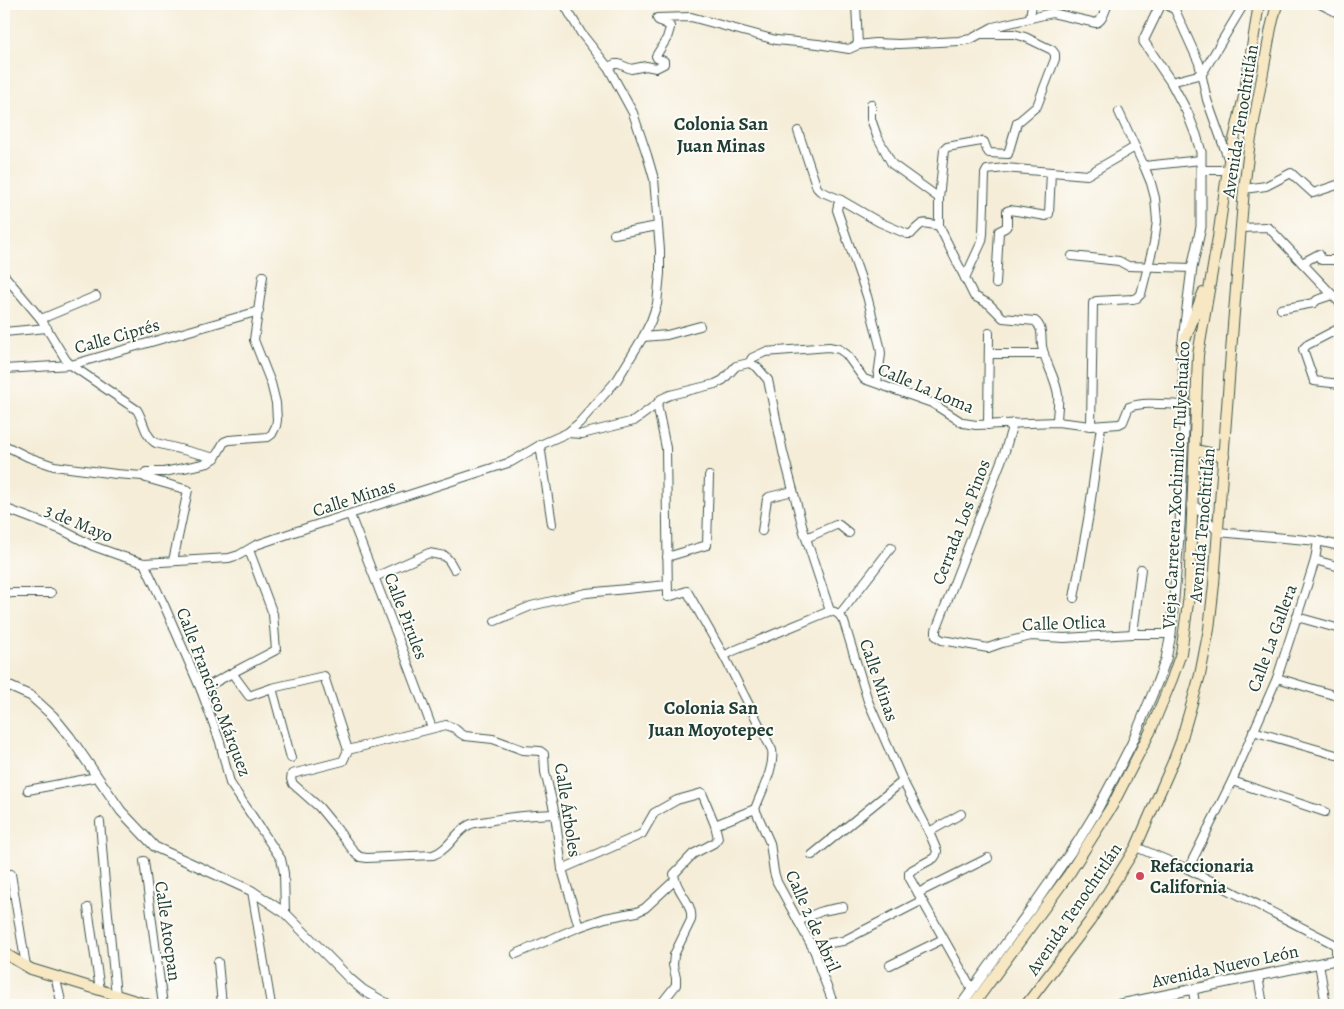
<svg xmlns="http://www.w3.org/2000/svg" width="1344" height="1009" font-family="Alegreya,serif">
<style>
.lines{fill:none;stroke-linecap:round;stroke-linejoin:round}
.minor-casing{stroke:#3f574d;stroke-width:10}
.tertiary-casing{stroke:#3f574d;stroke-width:11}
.secondary-casing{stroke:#3f574d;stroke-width:12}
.minor{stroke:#fff;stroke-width:8}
.tertiary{stroke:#fff;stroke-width:9}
.secondary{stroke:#f7e8c3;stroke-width:10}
.poi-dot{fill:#d1495b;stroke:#fdfcf7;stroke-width:2}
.labels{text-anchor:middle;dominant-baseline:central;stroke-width:4;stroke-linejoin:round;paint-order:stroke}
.street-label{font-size:18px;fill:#1f3d34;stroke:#fdfcf7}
.poi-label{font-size:18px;font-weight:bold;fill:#1f3d34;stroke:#fdfcf7;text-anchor:start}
.neighbourhood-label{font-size:19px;font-weight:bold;fill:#1f3d34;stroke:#fdfcf7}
</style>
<rect width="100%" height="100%" fill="#fdfcf7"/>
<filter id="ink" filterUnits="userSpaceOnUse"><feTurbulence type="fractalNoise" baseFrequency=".02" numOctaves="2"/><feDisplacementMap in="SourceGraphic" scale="10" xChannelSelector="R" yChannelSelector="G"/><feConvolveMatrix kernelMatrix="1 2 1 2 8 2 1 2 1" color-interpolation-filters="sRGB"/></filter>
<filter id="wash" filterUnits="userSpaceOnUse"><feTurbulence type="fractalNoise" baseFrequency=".0096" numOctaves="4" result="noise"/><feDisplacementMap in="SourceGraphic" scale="20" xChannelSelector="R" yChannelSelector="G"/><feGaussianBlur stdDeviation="1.12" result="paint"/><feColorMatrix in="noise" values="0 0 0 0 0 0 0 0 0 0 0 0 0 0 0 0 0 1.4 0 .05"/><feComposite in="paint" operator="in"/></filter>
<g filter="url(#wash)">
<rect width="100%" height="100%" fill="#f5edd8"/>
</g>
<g filter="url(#ink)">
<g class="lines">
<g class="minor-casing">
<g id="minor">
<polyline points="856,4 858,45"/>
<polyline points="1166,4 1175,10 1199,63 1207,100 1229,161"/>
<polyline points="1320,4 1340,14"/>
<polyline points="1030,18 1032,4"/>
<path d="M981,34H1014L1025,37L1052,50L1055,54V59L1037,106L1017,123L1008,154L989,153L987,150L984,142L981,141L947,147L944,150L939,198V226L974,296L989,304L1003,318L1035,321C1043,327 1041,337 1042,346C1045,363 1056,378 1058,395C1059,403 1057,413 1057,422"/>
<path d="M608,67L615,64H619L631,69L646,66L656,68L664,64V61L657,58L656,56L667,38L670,28V26L658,20L657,18L691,17L776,40L818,44L849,49L858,45L875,43L899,44L959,41L971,39L993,27L1052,13L1096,23C1103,21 1105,10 1108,4"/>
<polyline points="1171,82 1202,74 1244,4"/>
<polyline points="871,104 871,119 877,136 892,164 939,198"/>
<path d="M798,131L817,188L820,191L841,200L879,222L907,234H911C923,221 922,222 939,226"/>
<polyline points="1144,166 1201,160"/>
<polyline points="1202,170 1228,170"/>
<polyline points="1244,189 1266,186 1291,173 1313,193 1340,184"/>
<polyline points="841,200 838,205 837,210 867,296 880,346 881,354 877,383"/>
<polyline points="1241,228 1266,227 1269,228 1340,303"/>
<polyline points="614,234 658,226"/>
<polyline points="1072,256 1119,261 1128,266 1192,268"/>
<polyline points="1302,263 1319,254 1321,260 1340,260"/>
<polyline points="4,275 41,319 66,360 71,365"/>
<polyline points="965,278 982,241 983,234 985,174 987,170 1005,168 1087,175 1135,147"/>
<polyline points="996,284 999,231 1005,228 1007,226 1007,211 1010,210 1046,216 1049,214 1051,172"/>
<polyline points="1281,309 1314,303 1317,300 1332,295"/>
<polyline points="41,319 96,296"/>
<polyline points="1340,328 1307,345 1303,349 1314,381 1340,384"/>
<polyline points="4,332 47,328"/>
<polyline points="643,337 667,335 700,326"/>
<polyline points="989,354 1044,354"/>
<path d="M749,363L757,367L768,380L783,452L804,532L830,611C838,612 840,615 844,622L868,701L903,781L929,832L937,851L936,855L934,858L912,870L909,873V877L972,989"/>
<polyline points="4,369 71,365"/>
<path d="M657,404L666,448L668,597L687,591L724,656L772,750C775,768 761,792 755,809L770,843L774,872L777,882L815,952L820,969L834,1005"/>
<polyline points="1013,423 1005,451 936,630 936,636 942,640 988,648 1002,643 1031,636 1064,638 1133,634 1171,634"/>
<polyline points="988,425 989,333"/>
<polyline points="1091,426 1093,303 1096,301 1133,299 1137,298 1141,294 1154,243 1157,221 1155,198 1151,183 1144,166 1119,112"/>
<path d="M567,433L582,434L634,421L657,404L661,399L670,395L715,384L723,380L736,366L749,363L752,358L765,352L829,347L839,349L846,354L864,379L932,403L963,423L976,425L1057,422L1091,426L1119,424L1123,422L1129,407C1146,401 1167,405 1185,405"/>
<polyline points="4,445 28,457 54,466 116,474 143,476"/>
<polyline points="540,445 552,524"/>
<path d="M215,458L156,443C145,437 144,421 137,410L71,365L259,311"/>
<polyline points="4,508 62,530 93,546 121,556 144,563 229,558 239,555 256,545 297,531 511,462 540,445 567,433 579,423 617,380 643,337 651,321 657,304 660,273 660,250 654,179 647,155 633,113 608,67 581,33 564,4"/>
<polyline points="350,515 407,661 432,728"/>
<polyline points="762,531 767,499 769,497 793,491"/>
<polyline points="806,538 836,525 839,525 849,533"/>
<polyline points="1318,541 1340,546"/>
<polyline points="667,557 707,545 709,476"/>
<polyline points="1315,560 1340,567"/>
<polyline points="173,561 188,490 146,478 143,476 146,472 164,472 208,463 215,458 224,442 229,440 268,437 272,434 276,426 277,420 276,403 271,383 254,340 263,276"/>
<polyline points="144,563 165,607 201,690 220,742 230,783 281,859 284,873 285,913"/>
<polyline points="375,577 429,553 445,556 450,562 454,569"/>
<polyline points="4,594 13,593 51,593"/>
<polyline points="1074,598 1089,514 1101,426"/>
<polyline points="840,614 891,548"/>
<polyline points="1297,617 1340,629"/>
<polyline points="495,621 531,606 586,593 667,585"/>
<polyline points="1133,634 1141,569"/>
<polyline points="724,656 733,651 830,611"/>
<polyline points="232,673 276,650 273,614 249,550"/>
<polyline points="1277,678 1340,697"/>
<polyline points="272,688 291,758"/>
<polyline points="201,690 232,673 249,696 272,688 324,676 348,750"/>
<polyline points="1253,731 1336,755"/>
<path d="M348,750L343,761L292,774L291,779L293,784L319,807L337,829L355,853L360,857L367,858L433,855C450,849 455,832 469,825C474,822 482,822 488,821C511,816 532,815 555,814"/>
<polyline points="348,750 446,725 454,728 460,733 465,736 493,739 523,750 540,751 544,754 545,772 555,814 562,869 579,927"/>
<polyline points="1232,781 1325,812"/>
<polyline points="28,790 97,777"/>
<polyline points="100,822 105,884 116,995"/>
<polyline points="715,825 755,809"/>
<polyline points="929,832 961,814"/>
<polyline points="1136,847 1188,869 1334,944 1336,947 1336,960"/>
<polyline points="812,855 903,781"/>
<polyline points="144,861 163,1005"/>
<path d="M562,869L642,834L654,813L677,800L702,793L715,825L718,838L714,843L693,854L674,874C675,891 694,903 691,920L674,955L673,965L676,978V985L661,1004L659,1005"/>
<polyline points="1188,869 1232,781 1277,678 1305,592 1315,560 1318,541 1218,532 1192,502"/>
<polyline points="11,874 26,966"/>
<polyline points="252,891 271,1005"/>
<polyline points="918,893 988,858"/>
<polyline points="88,908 100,990"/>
<polyline points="798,921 822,911 843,907"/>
<polyline points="815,952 830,943 843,941 921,901"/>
<polyline points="516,954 579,927 605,918 637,912 645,908 674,881"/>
<polyline points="218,962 222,1005"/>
<polyline points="1319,963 1326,1005"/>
<polyline points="890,965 943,939"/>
<polyline points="55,976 62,1005"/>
<polyline points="1258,976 1263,1005"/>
<polyline points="1193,990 1195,1005"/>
<polyline points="865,1005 866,1005"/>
</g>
</g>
<g class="tertiary-casing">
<g id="tertiary">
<polyline points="4,684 31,696 53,716 70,737 121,811 155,847 252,891 285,913 350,979 363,990 389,1005"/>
<polyline points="961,1005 1036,902 1077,843 1096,812 1113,780 1132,743 1157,683 1166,659 1171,634 1180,525 1185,405 1182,348 1192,268 1201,227 1201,152 1196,135 1187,112 1171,82 1144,42 1144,39 1161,4"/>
<polyline points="1116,1005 1340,959"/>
</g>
</g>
<g class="secondary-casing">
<g id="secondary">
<polyline points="1182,348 1203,293"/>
<polyline points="1195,450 1224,456"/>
<polyline points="4,953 31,969 149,1005"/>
<polyline points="973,1005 1069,874 1112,806 1150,732 1172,679 1181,653 1189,596 1198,355 1218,237 1229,161 1244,96 1259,4"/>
<polyline points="1026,1005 1090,921 1136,847 1173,762 1181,741 1200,675 1209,629 1214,584 1233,325 1244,189 1249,149 1271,28 1277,4"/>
</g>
</g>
<use href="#minor" class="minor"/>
<use href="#tertiary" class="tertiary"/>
<use href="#secondary" class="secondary"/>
</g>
</g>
<circle class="poi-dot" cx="1140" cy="876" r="5"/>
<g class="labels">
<g class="street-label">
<text transform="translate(1240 121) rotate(-81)">Avenida Tenochtitlán</text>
<text transform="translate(117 336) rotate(-16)">Calle Ciprés</text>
<text transform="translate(926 388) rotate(23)">Calle La Loma</text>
<text transform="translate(1176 485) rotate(-87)">Vieja Carretera Xochimilco Tulyehualco</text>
<text transform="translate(354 498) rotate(-18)">Calle Minas</text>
<text transform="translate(961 522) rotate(-69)">Cerrada Los Pinos</text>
<text transform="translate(79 523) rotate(23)">3 de Mayo</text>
<text transform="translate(1202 525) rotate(-85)">Avenida Tenochtitlán</text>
<text transform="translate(406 616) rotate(69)">Calle Pirules</text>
<text transform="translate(1064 623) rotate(-2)">Calle Otlica</text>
<text transform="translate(1272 638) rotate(-70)">Calle La Gallera</text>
<text transform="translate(879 680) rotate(71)">Calle Minas</text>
<text transform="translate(214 692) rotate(69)">Calle Francisco Márquez</text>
<text transform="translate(568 810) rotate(81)">Calle Árboles</text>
<text transform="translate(1074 909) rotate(-56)">Avenida Tenochtitlán</text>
<text transform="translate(813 921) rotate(66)">Calle 2 de Abril</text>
<text transform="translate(168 931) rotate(82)">Calle Atocpan</text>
<text transform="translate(1225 966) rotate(-12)">Avenida Nuevo León</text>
</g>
<g class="poi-label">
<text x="1150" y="866">Refaccionaria<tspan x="1150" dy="21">California</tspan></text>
</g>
<g class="neighbourhood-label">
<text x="721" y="124">Colonia San<tspan x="721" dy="22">Juan Minas</tspan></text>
<text x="711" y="708">Colonia San<tspan x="711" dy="22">Juan Moyotepec</tspan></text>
</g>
</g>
<rect width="1344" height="1009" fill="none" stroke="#fdfcf7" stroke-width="20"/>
</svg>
